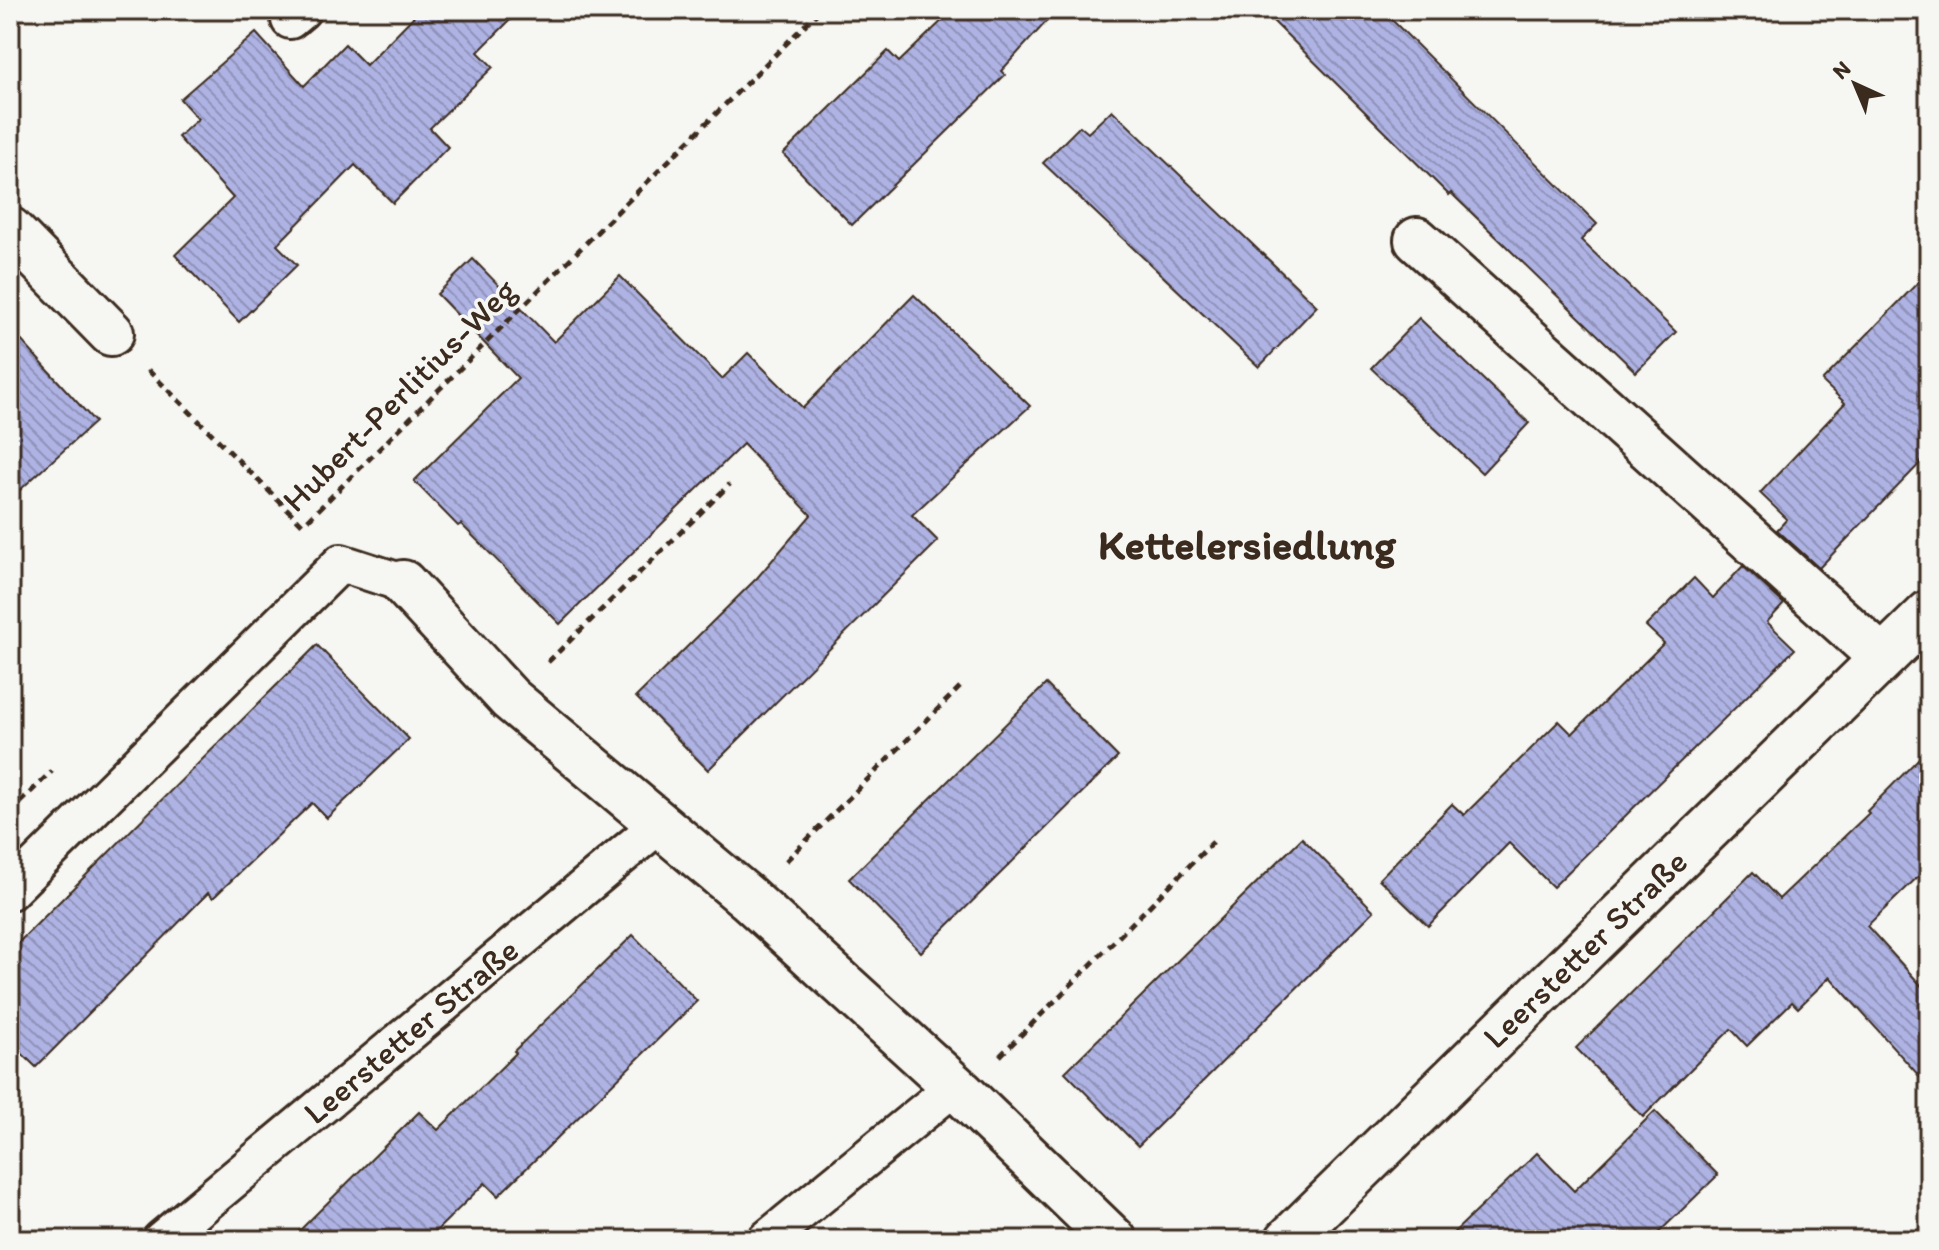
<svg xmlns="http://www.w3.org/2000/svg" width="1939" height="1250" font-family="Itim,sans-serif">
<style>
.building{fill:url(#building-back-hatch);stroke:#3b2a1e;stroke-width:2}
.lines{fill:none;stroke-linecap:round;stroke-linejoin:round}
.service-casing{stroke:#3b2a1e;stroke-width:42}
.minor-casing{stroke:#3b2a1e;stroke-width:50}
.path{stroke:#3b2a1e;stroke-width:5;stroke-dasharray:8 6;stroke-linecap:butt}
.service{stroke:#f6f6f2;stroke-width:36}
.minor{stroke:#f6f6f2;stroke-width:44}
.labels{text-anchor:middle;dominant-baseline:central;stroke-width:7;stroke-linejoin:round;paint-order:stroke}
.street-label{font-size:34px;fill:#3b2a1e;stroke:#f6f6f2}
.district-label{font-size:42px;font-weight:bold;fill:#3b2a1e;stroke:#f6f6f2}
</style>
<defs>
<pattern id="building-back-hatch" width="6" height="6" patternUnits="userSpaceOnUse" patternTransform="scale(2)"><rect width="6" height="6" fill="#aeb3e4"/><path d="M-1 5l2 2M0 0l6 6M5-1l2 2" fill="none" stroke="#8f92b8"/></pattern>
</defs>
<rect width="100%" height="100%" fill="#f6f6f2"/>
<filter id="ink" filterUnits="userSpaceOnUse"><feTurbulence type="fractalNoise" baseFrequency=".0125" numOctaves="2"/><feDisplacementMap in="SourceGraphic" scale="16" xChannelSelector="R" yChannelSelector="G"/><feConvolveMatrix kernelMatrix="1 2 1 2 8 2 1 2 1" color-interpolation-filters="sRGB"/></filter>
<g filter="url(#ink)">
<g class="building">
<polygon points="420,10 520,10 478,52 493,67 430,128 448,147 393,203 355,165 277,245 297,265 239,322 175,255 233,198 178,137 198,119 180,99 256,33 304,86 345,44 366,65"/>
<polygon points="953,10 1057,10 1001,71 1005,75 852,225 783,154 888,51 899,62"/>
<polygon points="1262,10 1382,10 1597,224 1581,240 1676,332 1636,372 1451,193 1449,195"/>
<polygon points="1112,110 1317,306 1259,367 1043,163 1080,126 1088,133"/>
<polygon points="473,259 554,342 620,276 722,379 748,353 803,408 914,295 1030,406 912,515 938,541 708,770 636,697 757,578 811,515 743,444 560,624 461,524 458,526 414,481 518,378 437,294"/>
<polygon points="1929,271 1929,454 1819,568 1777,530 1787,519 1760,493 1845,403 1822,381"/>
<polygon points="1419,318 1529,423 1482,473 1371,368"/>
<polygon points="10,328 95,422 10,499"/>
<polygon points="1743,566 1784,604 1767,622 1795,649 1553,887 1509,843 1428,926 1379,879 1452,804 1464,815 1559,721 1572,734 1664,643 1646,626 1694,578 1713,598"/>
<polygon points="317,645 409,739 327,818 312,803 213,898 208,893 36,1067 10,1042 10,951"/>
<polygon points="1046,684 1118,757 921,952 849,879"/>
<polygon points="1929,748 1929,866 1867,926 1929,994 1929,1087 1830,977 1798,1008 1792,1002 1747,1046 1731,1029 1643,1117 1576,1048 1753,872 1779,899 1869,813 1867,811"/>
<polygon points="1302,838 1374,911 1138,1146 1065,1072"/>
<polygon points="633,935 697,1001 498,1196 485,1183 427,1240 290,1240 419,1112 438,1130 516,1053 514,1051"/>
<polygon points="1655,1111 1718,1175 1651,1240 1446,1240 1537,1153 1574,1191"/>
</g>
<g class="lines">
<g class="service-casing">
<g id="service">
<polyline points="290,20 302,10"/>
<polyline points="10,891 341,563 403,583"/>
<polyline points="161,1240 661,823"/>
<polyline points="766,1240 955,1086"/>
</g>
</g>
<g class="minor-casing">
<g id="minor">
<polyline points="10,230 111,333"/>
<polyline points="1417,240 1882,658"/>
<polyline points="403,583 510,699 748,898 962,1093 1114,1240"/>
<polyline points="1288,1240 1929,613"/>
</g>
</g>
<g class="path">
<polyline points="148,370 305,527"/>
<polyline points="308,520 820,10"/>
<polyline points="548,662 730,484"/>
<polyline points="10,812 52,771"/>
<polyline points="786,861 962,685"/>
<polyline points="1000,1056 1217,838"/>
</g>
<use href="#service" class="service"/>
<use href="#minor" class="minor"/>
</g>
</g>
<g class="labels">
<g class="street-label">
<text transform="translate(399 395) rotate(-45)">Hubert-Perlitius-Weg</text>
<text transform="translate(1585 949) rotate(-44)">Leerstetter Straße</text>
<text transform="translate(411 1031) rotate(-40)">Leerstetter Straße</text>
</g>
<g class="district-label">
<text x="1247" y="544">Kettelersiedlung</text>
</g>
</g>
<rect width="1939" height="1250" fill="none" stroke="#f6f6f2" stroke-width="40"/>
<rect x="20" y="20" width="1899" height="1210" fill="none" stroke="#3b2a1e" stroke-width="3" filter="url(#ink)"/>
<g transform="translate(1855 84) rotate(316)" stroke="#f6f6f2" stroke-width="6" paint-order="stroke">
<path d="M0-6L14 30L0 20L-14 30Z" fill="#3b2a1e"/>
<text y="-12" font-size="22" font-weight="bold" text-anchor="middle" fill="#3b2a1e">N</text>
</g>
</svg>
